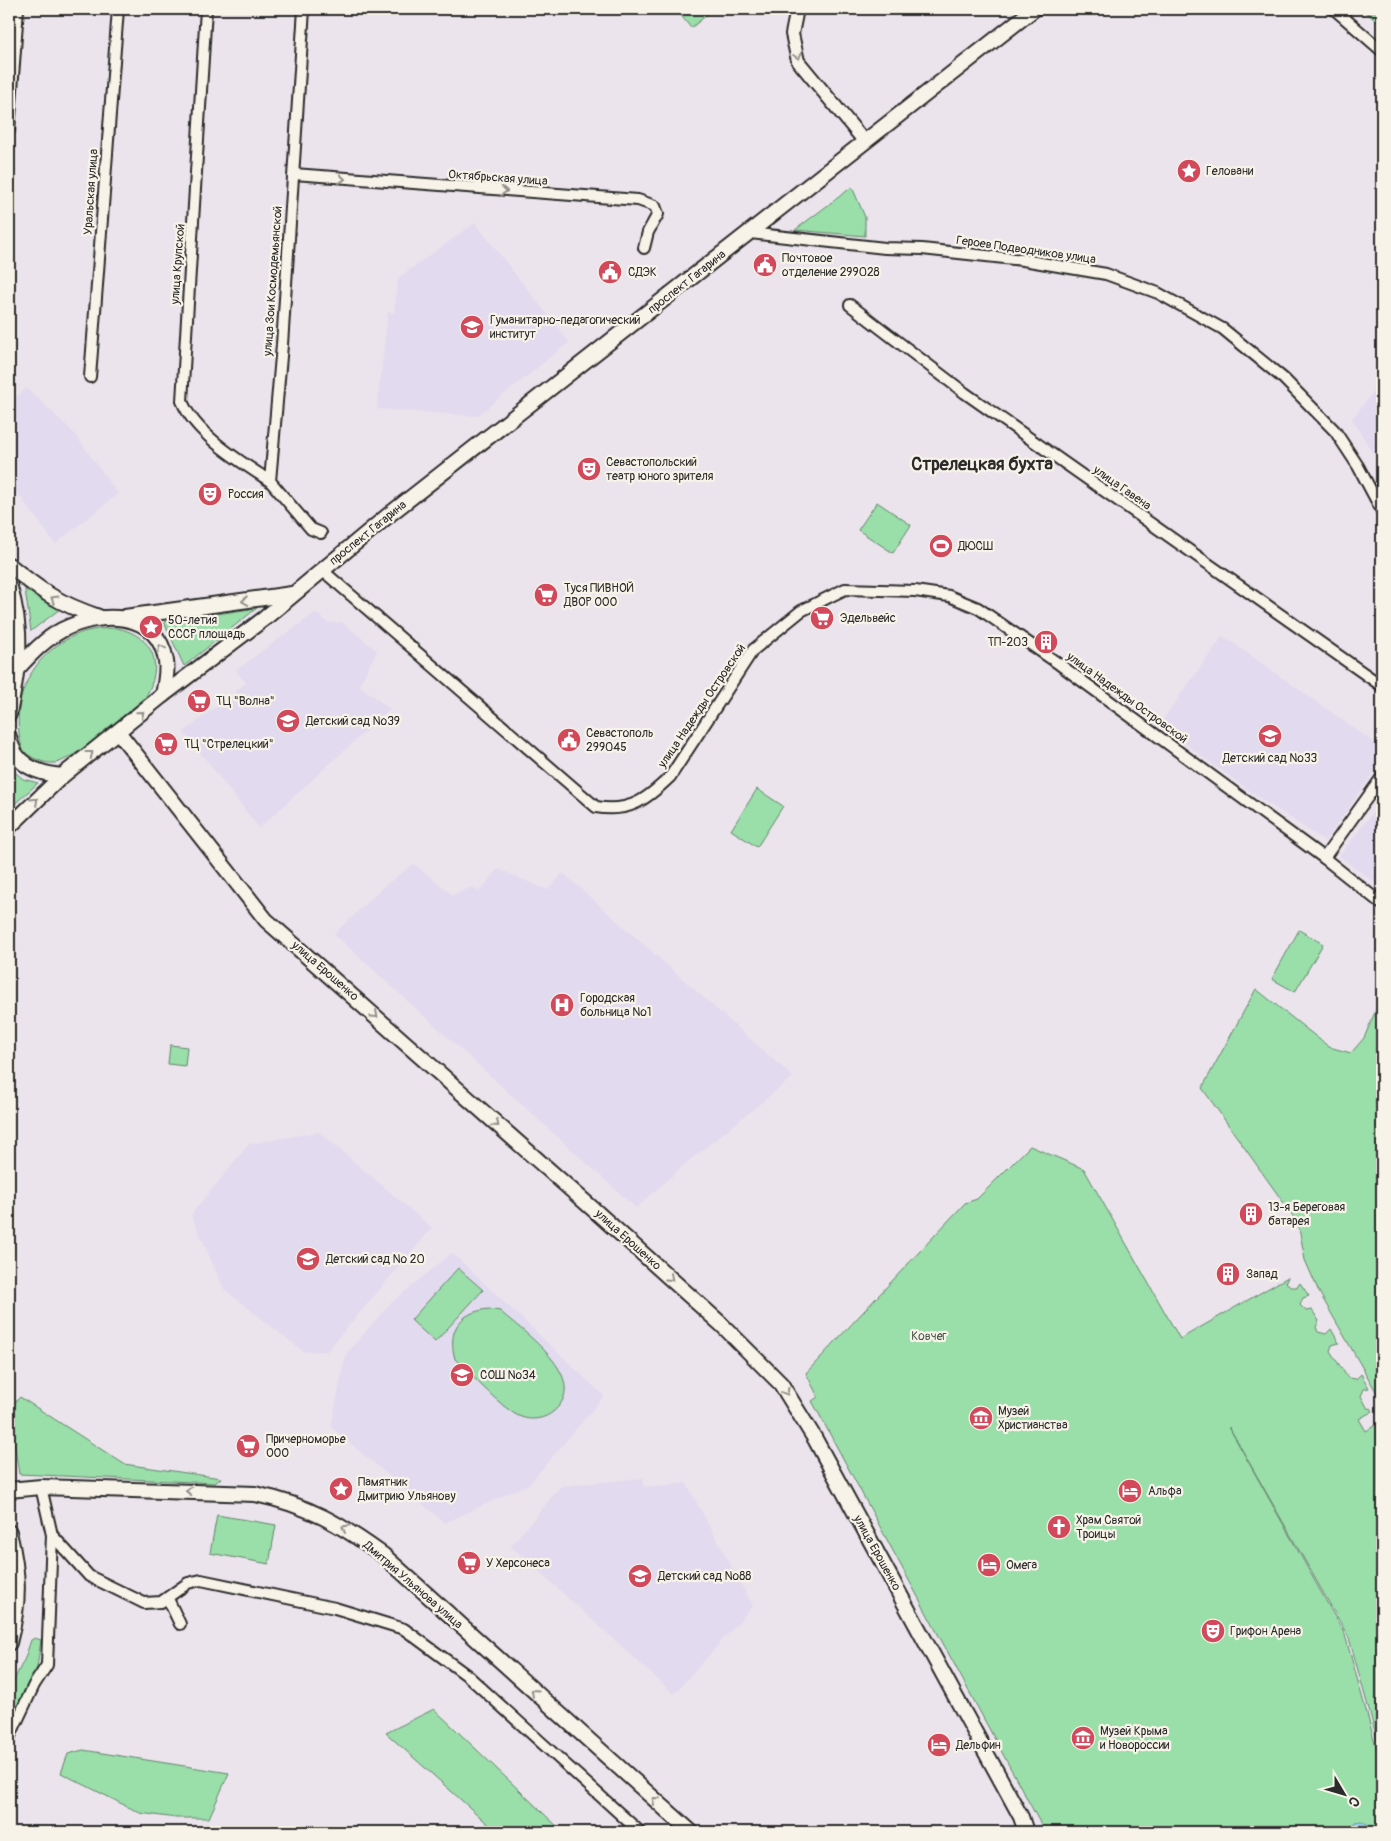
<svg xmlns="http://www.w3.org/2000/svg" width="1391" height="1841" font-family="Pangolin,sans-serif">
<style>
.built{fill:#e2daee}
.green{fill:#9adeaa;stroke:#62846a}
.water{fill:#95d5f7;stroke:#6b91a5}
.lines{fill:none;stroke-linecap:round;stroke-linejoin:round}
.minor-casing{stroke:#2b2b2b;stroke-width:14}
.tertiary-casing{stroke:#2b2b2b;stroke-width:16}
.secondary-casing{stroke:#2b2b2b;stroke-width:18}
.minor{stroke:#f7f3e8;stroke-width:10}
.tertiary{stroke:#f7f3e8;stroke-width:12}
.secondary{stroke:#f7f3e8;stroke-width:14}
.oneway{stroke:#918f8a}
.labels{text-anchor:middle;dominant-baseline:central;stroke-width:4.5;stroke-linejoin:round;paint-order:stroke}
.poi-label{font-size:12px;fill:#2b2b2b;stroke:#f7f3e8;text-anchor:start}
.street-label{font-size:12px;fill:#2b2b2b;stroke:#f7f3e8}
.park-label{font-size:12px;fill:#47584b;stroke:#f7f3e8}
.district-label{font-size:18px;font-weight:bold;fill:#2b2b2b;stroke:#f7f3e8}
</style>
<rect width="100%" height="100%" fill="#ebe4ec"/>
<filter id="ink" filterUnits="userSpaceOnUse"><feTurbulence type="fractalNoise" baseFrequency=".02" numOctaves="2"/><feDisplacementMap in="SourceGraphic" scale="10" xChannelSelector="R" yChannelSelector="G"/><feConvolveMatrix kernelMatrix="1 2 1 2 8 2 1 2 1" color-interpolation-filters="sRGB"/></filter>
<g filter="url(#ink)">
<g class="built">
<polygon points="475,223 569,342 477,416 377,409 388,312 394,313 398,278"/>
<polygon points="1382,381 1382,468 1352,419"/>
<polygon points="27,388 74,433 118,494 55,544 9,481 9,402"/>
<polygon points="315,613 329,623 342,622 377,651 359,685 390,709 259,828 184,732 246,683 236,670"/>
<polygon points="1223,636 1382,748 1382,761 1325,841 1254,794 1159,725"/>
<polygon points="1382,801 1382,888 1339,856"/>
<polygon points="414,864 453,895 472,887 479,892 498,869 548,890 563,873 793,1077 685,1164 636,1208 334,934 384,886"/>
<polygon points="319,1132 432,1228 327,1351 304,1352 224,1289 191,1215 249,1144"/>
<polygon points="452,1253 604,1396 530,1483 445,1523 331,1427 346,1354 391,1303"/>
<polygon points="643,1478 644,1487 686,1483 753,1606 674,1694 511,1546 561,1486"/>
</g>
<g class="green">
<polygon points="684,9 714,9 691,28 679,13"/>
<polygon points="1362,9 1382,9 1382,26"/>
<polygon points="852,187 865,217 865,236 795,230"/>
<polygon points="877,502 911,525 893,553 858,530"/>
<polygon points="24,583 60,609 31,631"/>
<polygon points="257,608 184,666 164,622"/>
<path d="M117,628C155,636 164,666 145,698C127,712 74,761 55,763C43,764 32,758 23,751C7,701 32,650 83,632C93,629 106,628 117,628Z"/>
<polygon points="9,767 23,779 38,783 9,809"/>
<polygon points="757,789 783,806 757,847 731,830"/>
<polygon points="1299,930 1323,944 1295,992 1272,979"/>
<polygon points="1256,989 1329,1047 1351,1053 1364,1038 1380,1000 1382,1001 1382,1402 1319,1292 1305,1260 1298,1223 1202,1088"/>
<polygon points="170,1045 187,1047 185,1066 168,1064"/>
<polygon points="1030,1146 1084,1169 1180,1339 1288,1277 1286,1282 1290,1287 1297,1287 1300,1283 1309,1296 1303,1298 1300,1305 1306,1311 1312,1310 1319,1321 1316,1327 1318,1332 1326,1334 1331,1329 1339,1343 1332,1345 1330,1351 1348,1378 1356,1379 1361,1374 1369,1388 1364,1389 1361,1396 1368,1409 1371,1408 1373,1411 1359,1419 1366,1431 1382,1421 1382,1757 1349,1638 1229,1427 1345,1635 1382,1768 1382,1832 1045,1832 812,1401 818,1397 806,1373 965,1203 977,1199"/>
<polygon points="458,1268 483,1290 435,1342 411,1320"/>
<path d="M489,1309L500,1311C523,1332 592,1378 554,1411C545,1419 532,1421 521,1417C504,1411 471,1374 455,1359C447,1331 459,1312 489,1309Z"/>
<polygon points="20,1397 124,1464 221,1478 215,1483 19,1474 9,1409"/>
<polygon points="217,1515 276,1525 269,1564 210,1553"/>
<polygon points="35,1638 41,1640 37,1668 9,1726 9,1690 25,1658 31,1640"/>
<polygon points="434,1709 563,1832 497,1832 386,1733"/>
<polygon points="83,1750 229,1773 209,1818 176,1818 140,1813 61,1773 68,1754"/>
</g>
<polygon class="water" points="1361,1821 1371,1826 1374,1832 1348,1832 1356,1822"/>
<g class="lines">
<g class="minor-casing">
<g id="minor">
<path d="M206,9L182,401C195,434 241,462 270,481"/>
<polyline points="304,9 282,345 270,481 311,529 321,533"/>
<polyline points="1334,9 1382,51"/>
<polyline points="9,131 18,9"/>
<polyline points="294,174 638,200 655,206 658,214 648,232 644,248"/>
<polyline points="750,233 885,248 922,249 1023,260 1106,274 1158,293 1223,329 1284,379 1335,431 1358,466 1382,511"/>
<polyline points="850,305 965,393 1382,686"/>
<polyline points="90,377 118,9"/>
<path d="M322,570L596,807C630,813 647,799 670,777L753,650L801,611L845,589L915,591L949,596L978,608L1059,664L1324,858L1382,904"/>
<polyline points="1324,858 1382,777"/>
<polyline points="52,1535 89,1576 144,1603 161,1602 188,1583 201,1580 335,1608 404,1629 468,1676 640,1832"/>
<polyline points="168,1599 180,1624"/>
<polyline points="9,1738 34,1685 47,1665 52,1535 41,1487"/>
</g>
</g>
<g class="tertiary-casing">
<polyline id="tertiary" points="797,9 792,34 798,61 865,142"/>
</g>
<g class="secondary-casing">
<g id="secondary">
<path d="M9,565C42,592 58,603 99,617"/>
<path d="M9,584C24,635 19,663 9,714"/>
<polyline points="125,617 292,594"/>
<path d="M18,668C31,654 45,639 62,630C98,611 158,609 166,661C168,672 165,684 163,695"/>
<polyline points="119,733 266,920 593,1209 721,1324 781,1384 815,1439 1021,1817 1026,1832"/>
<path d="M9,737C14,765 36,773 62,776"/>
<polyline points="9,827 62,776 163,695 265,618 390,514 1034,9"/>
<path d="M9,1490L41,1487L255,1494C308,1505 340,1524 383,1555L691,1832"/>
<path d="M9,1532C19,1574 20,1601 9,1643"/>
</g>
</g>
<use href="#minor" class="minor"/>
<use href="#tertiary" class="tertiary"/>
<use href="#secondary" class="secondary"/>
</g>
<defs><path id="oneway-chevron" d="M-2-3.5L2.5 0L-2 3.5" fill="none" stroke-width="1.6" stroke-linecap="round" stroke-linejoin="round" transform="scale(1.25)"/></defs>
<g class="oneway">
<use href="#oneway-chevron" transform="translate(798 56) rotate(72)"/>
<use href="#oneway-chevron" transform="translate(342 179) rotate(5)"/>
<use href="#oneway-chevron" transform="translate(504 191) rotate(4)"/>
<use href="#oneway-chevron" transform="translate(54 599) rotate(-149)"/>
<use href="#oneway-chevron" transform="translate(245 601) rotate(171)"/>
<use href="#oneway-chevron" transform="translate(161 648) rotate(-116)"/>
<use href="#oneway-chevron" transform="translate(141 714) rotate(-40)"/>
<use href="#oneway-chevron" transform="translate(90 754) rotate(-38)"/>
<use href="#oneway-chevron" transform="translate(35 801) rotate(-43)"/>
<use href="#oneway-chevron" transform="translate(375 1015) rotate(42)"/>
<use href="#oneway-chevron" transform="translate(496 1124) rotate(42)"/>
<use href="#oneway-chevron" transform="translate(670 1278) rotate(42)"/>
<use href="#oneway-chevron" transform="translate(786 1392) rotate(59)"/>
<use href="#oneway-chevron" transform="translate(189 1491) rotate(-178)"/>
<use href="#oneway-chevron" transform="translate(345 1528) rotate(-150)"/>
<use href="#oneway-chevron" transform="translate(534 1692) rotate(-138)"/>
<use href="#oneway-chevron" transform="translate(655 1800) rotate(-139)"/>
</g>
</g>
<defs>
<g id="sight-disc" transform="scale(1.25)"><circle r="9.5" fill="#d1495b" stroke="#f7f3e8"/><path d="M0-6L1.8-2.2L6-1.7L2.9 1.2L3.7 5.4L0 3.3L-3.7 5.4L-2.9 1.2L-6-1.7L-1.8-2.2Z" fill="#fff"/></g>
<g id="civic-disc" transform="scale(1.25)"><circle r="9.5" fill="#d1495b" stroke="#f7f3e8"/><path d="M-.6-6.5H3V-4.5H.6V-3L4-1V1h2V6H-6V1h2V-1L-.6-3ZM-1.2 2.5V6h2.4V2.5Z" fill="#fff"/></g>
<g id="university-disc" transform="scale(1.25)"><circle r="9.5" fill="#d1495b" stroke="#f7f3e8"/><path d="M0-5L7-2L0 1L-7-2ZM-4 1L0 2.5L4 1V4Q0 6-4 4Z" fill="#fff"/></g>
<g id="theatre-disc" transform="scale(1.25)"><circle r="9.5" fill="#d1495b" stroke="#f7f3e8"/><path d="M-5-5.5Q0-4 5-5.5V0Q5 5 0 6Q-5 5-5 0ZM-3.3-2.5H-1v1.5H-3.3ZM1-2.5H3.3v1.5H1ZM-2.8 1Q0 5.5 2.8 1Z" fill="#fff"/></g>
<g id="stadium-disc" transform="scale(1.25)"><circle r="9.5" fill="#d1495b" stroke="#f7f3e8"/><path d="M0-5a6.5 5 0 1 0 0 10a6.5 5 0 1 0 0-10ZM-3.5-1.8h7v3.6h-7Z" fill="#fff"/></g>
<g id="supermarket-disc" transform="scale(1.25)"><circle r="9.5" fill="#d1495b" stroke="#f7f3e8"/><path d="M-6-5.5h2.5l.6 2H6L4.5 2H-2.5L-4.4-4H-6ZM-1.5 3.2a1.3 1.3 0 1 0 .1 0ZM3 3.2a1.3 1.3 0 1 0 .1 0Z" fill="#fff"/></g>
<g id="building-disc" transform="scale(1.25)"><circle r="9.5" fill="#d1495b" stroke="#f7f3e8"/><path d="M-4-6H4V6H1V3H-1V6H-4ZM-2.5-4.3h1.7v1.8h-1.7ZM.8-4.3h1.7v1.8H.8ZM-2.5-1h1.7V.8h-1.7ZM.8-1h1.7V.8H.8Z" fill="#fff"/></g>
<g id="school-disc" transform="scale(1.25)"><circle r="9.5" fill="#d1495b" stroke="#f7f3e8"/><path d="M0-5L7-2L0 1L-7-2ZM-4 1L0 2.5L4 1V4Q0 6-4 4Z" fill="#fff"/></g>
<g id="hospital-disc" transform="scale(1.25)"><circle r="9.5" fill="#d1495b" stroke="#f7f3e8"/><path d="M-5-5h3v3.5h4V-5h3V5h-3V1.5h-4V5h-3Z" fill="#fff"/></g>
<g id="museum-disc" transform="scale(1.25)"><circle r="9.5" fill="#d1495b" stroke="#f7f3e8"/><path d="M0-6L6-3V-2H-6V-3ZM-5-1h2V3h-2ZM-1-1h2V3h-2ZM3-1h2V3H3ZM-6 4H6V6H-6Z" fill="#fff"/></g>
<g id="hotel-disc" transform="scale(1.25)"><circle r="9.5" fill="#d1495b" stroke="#f7f3e8"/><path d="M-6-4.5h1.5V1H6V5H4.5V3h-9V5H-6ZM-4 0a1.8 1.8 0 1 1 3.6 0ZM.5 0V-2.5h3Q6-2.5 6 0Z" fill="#fff"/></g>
<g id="church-disc" transform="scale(1.25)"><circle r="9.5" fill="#d1495b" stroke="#f7f3e8"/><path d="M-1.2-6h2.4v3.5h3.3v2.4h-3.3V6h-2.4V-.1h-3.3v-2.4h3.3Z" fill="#fff"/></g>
</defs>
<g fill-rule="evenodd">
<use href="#sight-disc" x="1189" y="171"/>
<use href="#civic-disc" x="765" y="265"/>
<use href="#civic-disc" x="610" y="272"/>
<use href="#university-disc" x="472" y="327"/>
<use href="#theatre-disc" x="589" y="469"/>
<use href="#theatre-disc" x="210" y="494"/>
<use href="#stadium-disc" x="941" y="546"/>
<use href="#supermarket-disc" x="546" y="595"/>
<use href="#supermarket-disc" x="822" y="618"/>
<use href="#sight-disc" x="151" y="627"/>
<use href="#building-disc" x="1046" y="642"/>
<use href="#supermarket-disc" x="199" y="701"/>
<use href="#school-disc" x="288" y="721"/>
<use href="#school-disc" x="1270" y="736"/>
<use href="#civic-disc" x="569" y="740"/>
<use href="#supermarket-disc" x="166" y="744"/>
<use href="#hospital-disc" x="562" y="1005"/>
<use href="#building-disc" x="1251" y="1214"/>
<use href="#school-disc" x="308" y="1259"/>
<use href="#building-disc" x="1228" y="1274"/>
<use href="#school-disc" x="462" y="1375"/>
<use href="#museum-disc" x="981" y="1418"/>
<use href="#supermarket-disc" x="248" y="1446"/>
<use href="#sight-disc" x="341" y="1489"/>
<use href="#hotel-disc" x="1130" y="1491"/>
<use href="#church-disc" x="1059" y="1527"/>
<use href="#supermarket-disc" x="469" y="1563"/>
<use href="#hotel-disc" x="989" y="1565"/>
<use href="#school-disc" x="640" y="1576"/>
<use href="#theatre-disc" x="1213" y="1631"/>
<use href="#museum-disc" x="1083" y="1738"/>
<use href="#hotel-disc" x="939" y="1745"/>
</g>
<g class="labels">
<g class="poi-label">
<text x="1206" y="171">Геловани</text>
<text x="782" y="258">Почтовое<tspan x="782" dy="14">отделение 299028</tspan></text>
<text x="628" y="272">СДЭК</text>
<text x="490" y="320">Гуманитарно-педагогический<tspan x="490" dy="14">институт</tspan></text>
<text x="606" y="462">Севастопольский<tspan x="606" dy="14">театр юного зрителя</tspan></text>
<text x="228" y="494">Россия</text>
<text x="958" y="546">ДЮСШ</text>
<text x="564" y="588">Туся ПИВНОЙ<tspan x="564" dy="14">ДВОР ООО</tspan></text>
<text x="840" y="618">Эдельвейс</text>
<text x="168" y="620">50-летия<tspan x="168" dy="14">СССР площадь</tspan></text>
<text x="1028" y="642" text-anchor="end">ТП-203</text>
<text x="216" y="701">ТЦ "Волна"</text>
<text x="306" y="721">Детский сад №39</text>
<text x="586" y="733">Севастополь<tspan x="586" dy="14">299045</tspan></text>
<text x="184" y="744">ТЦ "Стрелецкий"</text>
<text x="1270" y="758" text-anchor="middle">Детский сад №33</text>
<text x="580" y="998">Городская<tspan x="580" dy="14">больница №1</tspan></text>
<text x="1268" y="1207">13-я Береговая<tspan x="1268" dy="14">батарея</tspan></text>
<text x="326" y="1259">Детский сад № 20</text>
<text x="1246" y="1274">Запад</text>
<text x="480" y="1375">СОШ №34</text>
<text x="998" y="1411">Музей<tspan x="998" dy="14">Христианства</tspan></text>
<text x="266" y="1439">Причерноморье<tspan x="266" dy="14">ООО</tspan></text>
<text x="358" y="1482">Памятник<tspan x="358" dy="14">Дмитрию Ульянову</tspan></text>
<text x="1148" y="1491">Альфа</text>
<text x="1076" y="1520">Храм Святой<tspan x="1076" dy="14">Троицы</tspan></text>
<text x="486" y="1563">У Херсонеса</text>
<text x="1006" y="1565">Омега</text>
<text x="658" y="1576">Детский сад №88</text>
<text x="1230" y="1631">Грифон Арена</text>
<text x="1100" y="1731">Музей Крыма<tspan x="1100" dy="14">и Новороссии</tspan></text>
<text x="956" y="1745">Дельфин</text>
</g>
<g class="street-label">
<text transform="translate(498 178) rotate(4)">Октябрьская улица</text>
<text transform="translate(91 192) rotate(-86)">Уральская улица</text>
<text transform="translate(1026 250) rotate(8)">Героев Подводников улица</text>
<text transform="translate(178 264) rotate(-86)">улица Крупской</text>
<text transform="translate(273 281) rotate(-86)">улица Зои Космодемьянской</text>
<text transform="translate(687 282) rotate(-38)">проспект Гагарина</text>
<text transform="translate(1122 488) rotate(35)">улица Гавена</text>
<text transform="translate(368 533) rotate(-39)">проспект Гагарина</text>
<text transform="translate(1127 698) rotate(36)">улица Надежды Островской</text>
<text transform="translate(702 706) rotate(-56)">улица Надежды Островской</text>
<text transform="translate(325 971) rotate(41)">улица Ерошенко</text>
<text transform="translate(628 1240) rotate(42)">улица Ерошенко</text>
<text transform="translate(877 1553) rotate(61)">улица Ерошенко</text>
<text transform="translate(413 1585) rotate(41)">Дмитрия Ульянова улица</text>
</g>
<g class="park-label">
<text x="929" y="1336">Ковчег</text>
</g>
<g class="district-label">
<text x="982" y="464">Стрелецкая бухта</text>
</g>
</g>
<rect width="1391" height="1841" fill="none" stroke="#f7f3e8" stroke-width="30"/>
<rect x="15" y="15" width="1361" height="1811" fill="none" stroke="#2b2b2b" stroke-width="2" filter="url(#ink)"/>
<g transform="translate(1344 1794) rotate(128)" stroke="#f7f3e8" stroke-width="4" paint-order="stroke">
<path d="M0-4L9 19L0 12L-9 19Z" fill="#2b2b2b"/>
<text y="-8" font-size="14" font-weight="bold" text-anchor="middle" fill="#2b2b2b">С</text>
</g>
</svg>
